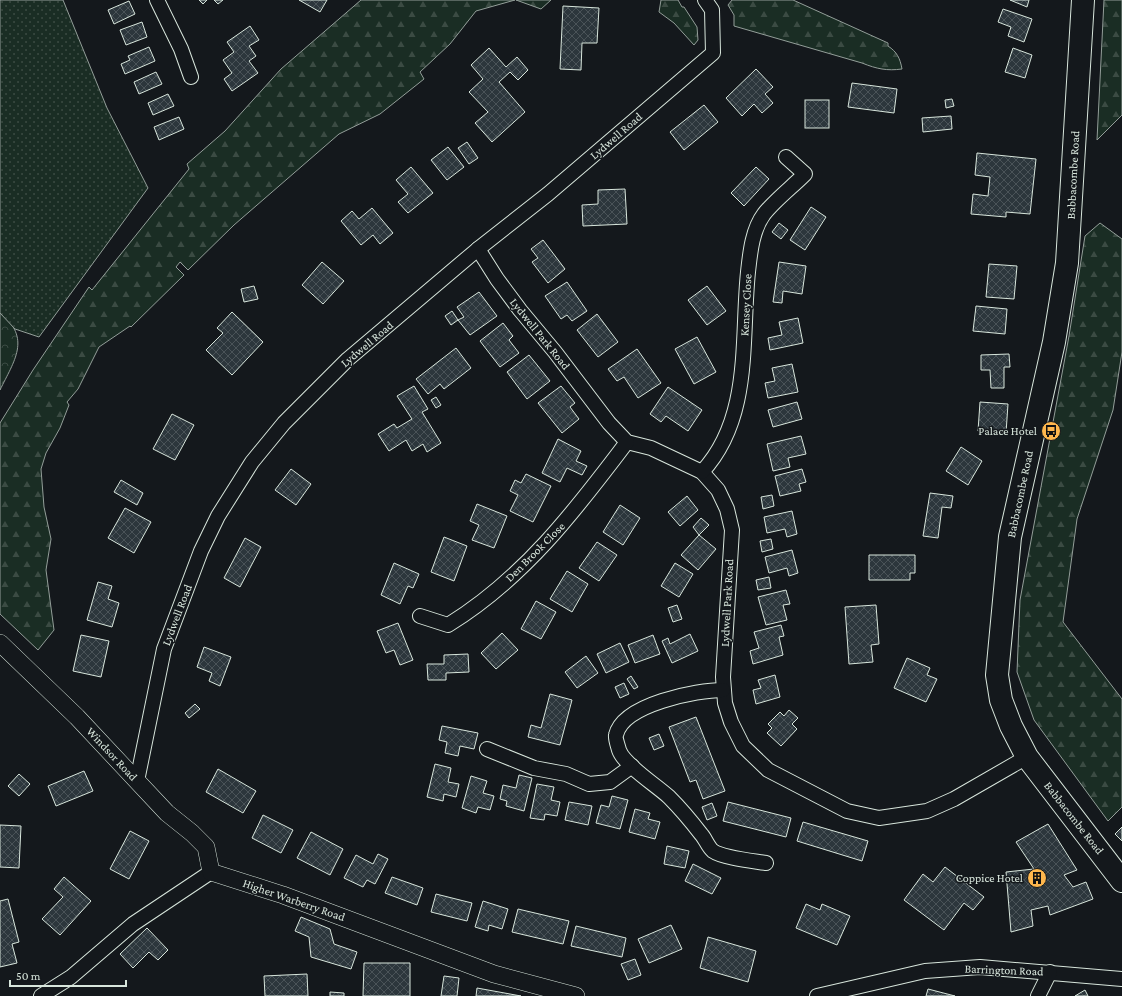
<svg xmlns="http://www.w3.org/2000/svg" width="1122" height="996" font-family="'Crimson Pro',serif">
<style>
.forest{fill:url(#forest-firs);stroke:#939e99}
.park{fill:url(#park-crowns);stroke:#939e99}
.garden{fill:url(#garden-dots);stroke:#939e99}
.building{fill:url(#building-cross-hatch);stroke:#d8e6dc}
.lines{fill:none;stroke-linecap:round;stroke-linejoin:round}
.minor-casing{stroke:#d8e6dc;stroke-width:16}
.tertiary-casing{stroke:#d8e6dc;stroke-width:18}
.primary-casing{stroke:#d8e6dc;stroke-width:24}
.minor{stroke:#14181c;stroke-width:14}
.tertiary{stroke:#14181c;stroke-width:17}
.primary{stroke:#14181c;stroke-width:22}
.labels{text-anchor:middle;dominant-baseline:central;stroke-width:3;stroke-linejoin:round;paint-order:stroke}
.street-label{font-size:12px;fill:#d8e6dc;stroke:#14181c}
.poi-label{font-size:12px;fill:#d8e6dc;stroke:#14181c;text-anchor:end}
</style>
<defs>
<pattern id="forest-firs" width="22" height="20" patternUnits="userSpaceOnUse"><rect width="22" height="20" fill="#1a2d24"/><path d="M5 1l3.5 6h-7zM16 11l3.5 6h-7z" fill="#3b4b43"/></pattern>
<pattern id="park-crowns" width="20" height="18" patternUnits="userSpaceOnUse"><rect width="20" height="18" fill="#1a2d24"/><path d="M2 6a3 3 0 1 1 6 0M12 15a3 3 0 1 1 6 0" fill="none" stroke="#3b4b43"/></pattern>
<pattern id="garden-dots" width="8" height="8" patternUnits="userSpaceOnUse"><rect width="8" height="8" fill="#1a2d24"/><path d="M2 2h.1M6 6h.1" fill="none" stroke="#3b4b43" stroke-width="1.8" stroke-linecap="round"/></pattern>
<pattern id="building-cross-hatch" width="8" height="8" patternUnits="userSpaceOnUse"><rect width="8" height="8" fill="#2c363c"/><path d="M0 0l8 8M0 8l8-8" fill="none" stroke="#4a5358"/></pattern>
</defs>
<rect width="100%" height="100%" fill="#14181c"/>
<g class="forest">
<polygon points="361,0 515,0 476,11 450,44 420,72 424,79 380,114 339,134 234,225 188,270 180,262 176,267 184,275 131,327 130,326 99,347 78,389 67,402 69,405 60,428 46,453 41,469 44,507 51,539 46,570 54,630 38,650 0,614 0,423 33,370 89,287 92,290 189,169 187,164 225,131 281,69"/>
<polygon points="516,0 551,0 541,9"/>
<polygon points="661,0 678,0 682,7 684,7 697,27 698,40 694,45 674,23 659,12"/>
<path d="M732,0H793L888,43V46C897,52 900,58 902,69C887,71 877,69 862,63L734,26V15L728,5Z"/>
<polygon points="1104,0 1122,0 1122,115 1097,140"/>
<polygon points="1100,223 1122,239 1122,352 1113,410 1077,519 1063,622 1122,699 1122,807 1108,821 1034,720 1017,672 1020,600 1069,336 1085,236"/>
</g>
<path class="park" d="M0,313C32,338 14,361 0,390Z"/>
<polygon class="garden" points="0,0 63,0 107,108 148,188 39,337 15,329 0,313"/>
<g class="building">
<polygon points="199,0 207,0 203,4"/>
<polygon points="214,0 223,0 218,4"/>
<polygon points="299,0 327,0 320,12"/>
<polygon points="1010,0 1029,0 1027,7"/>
<polygon points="129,1 135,14 114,24 108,10"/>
<polygon points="563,6 599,8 597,43 582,43 581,70 560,69"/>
<polygon points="1003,9 1032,19 1024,42 1008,36 1011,27 998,22"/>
<polygon points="142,22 147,37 126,45 120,30"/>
<polygon points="250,26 259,40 249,46 256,56 249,61 258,73 232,91 224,79 232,73 223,60 234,52 227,42"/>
<polygon points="149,47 155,61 125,74 121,64 130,60 128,56"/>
<polygon points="489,48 506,67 517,57 528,70 518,80 510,72 499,82 525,112 492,142 475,123 488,112 469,92 483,79 471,65"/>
<polygon points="1013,48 1032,55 1025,78 1005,72"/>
<polygon points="756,69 773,87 765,94 773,103 762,113 754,104 742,116 726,98"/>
<polygon points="156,72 162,84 139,94 134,82"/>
<polygon points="852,83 897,89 894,113 848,107"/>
<polygon points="168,94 174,106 153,115 148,103"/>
<polygon points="952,99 954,106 946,108 945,100"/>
<rect x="805" y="100" width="24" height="28"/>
<polygon points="704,105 718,122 684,150 670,132"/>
<polygon points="951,116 952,129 923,132 922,118"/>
<polygon points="179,117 184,129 159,140 154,127"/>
<polygon points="467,142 478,158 469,164 458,148"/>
<polygon points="448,147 464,167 447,180 431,160"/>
<polygon points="977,153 1036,159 1030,214 1006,212 1006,217 971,214 973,194 988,196 990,177 975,175"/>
<polygon points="411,167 433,193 408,213 398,202 408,194 396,180"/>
<polygon points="756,167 769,179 744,206 731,193"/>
<polygon points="625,189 627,224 583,226 582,205 598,204 598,190"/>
<polygon points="811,207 826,217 805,250 790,240"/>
<polygon points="372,208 393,233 380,244 373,235 361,245 341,221 352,211 359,219"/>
<polygon points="779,223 788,230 781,239 772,232"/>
<polygon points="543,240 565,269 548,283 532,262 538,258 531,249"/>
<polygon points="322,262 344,281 323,304 302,285"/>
<polygon points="779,262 806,266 802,294 783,291 782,303 773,302"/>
<polygon points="989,264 1017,266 1014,299 986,297"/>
<polygon points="567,282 587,311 572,321 567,315 561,319 545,296"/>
<polygon points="254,286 258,299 244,302 241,289"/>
<polygon points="707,286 726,311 707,325 688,300"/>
<polygon points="479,292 497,316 470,335 458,320 464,317 457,307"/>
<polygon points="976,306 1007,309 1005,334 973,331"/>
<polygon points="452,311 458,320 451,325 445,316"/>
<polygon points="232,312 263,342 232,375 206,350 223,333 217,328"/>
<polygon points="597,314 618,342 598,357 577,330"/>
<polygon points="798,318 803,343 770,350 768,338 782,335 779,322"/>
<polygon points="503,323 513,336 509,340 519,353 500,367 480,341"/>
<polygon points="697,337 716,372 694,384 675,349"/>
<polygon points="456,348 471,368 444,389 440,384 428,394 416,379"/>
<polygon points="637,349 661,383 638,398 624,377 617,381 608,369"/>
<polygon points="1009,354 1010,367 1004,367 1004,388 991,388 990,370 981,370 981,355"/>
<polygon points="529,355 550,381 527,399 507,372"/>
<polygon points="792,364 798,392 768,398 765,383 775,381 772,368"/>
<polygon points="414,386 428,409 422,412 441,443 427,452 423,444 412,451 406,440 389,451 378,434 394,424 397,428 412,419 397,396"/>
<polygon points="561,386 575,403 570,407 579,419 562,433 538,403"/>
<polygon points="668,387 702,410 688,431 666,416 661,422 650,414"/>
<polygon points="436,397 441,405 436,408 431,400"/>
<polygon points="797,402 802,419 773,427 768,410"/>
<polygon points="980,402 1008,404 1006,433 978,431"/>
<polygon points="172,414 194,425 175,460 153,449"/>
<polygon points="801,436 806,454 788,458 790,467 773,471 767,444"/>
<polygon points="558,439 581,451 576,461 587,466 582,475 567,468 560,482 542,473"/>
<polygon points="961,447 982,461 968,485 946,471"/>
<polygon points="291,469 311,484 296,505 275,490"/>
<polygon points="802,469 806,482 799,484 801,491 780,496 775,476"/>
<polygon points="526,474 551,486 533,522 510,511 518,495 510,491 515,480 521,483"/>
<polygon points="121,480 143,493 137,505 114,492"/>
<polygon points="930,493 953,496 951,508 942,507 938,538 923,536"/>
<polygon points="772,495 774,506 763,509 761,497"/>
<polygon points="687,496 698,510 680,526 668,512"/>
<polygon points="477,504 507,516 494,548 472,540 479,525 470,521"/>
<polygon points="620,505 640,518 623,545 603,532"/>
<polygon points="125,508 151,522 134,553 108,538"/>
<polygon points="792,511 797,534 787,537 785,529 767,533 764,517"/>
<polygon points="701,518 709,525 699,535 693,527"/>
<polygon points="699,535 716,549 698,570 681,555"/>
<polygon points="444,537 467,546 454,581 431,572"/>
<polygon points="245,538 261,547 240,587 224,578"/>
<polygon points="771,539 773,549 762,552 760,541"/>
<polygon points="597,542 617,555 599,581 579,568"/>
<polygon points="792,550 798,573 789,576 787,568 769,573 765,557"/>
<polygon points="869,555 915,555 915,573 910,573 910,580 869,580"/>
<polygon points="394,563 419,574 413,588 408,586 400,604 381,595"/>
<polygon points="675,563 693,574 679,597 661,586"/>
<polygon points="567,571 588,584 572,612 550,599"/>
<polygon points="769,577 771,588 758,590 756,580"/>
<polygon points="98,582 112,586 108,599 119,603 112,627 87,620"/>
<polygon points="786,590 790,604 783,605 787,620 766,625 758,597"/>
<polygon points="536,601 556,612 541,639 521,629"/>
<polygon points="677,605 682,619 673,622 668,608"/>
<polygon points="876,605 879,644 871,645 873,662 849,664 845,607"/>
<polygon points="398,623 413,660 400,665 394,650 386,653 377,631"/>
<polygon points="781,625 784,636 779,637 783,655 753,664 750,651 759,648 754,632"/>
<polygon points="502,633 518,650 496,669 481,653"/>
<polygon points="690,634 698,651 672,663 662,641 668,638 670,644"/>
<polygon points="81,635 109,641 101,677 73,671"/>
<polygon points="653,635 660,654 635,663 628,645"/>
<polygon points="620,643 629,662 606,673 597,654"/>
<polygon points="204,647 231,657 220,686 209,681 212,673 197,667"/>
<polygon points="468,654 469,672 446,673 446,680 428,680 427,664 444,664 444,655"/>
<polygon points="586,656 598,673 577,688 565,672"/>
<polygon points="907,658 930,668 927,675 937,679 926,702 894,688"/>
<polygon points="775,675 780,697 756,704 753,690 761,688 758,680"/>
<polygon points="631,676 638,687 634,689 627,679"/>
<polygon points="624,683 629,694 620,698 615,687"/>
<polygon points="550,694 572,700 560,745 528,737 531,725 541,728"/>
<polygon points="195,704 200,709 189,718 185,713"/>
<polygon points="789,710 798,718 792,724 797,729 781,746 767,733 772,728 768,724 780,712 784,716"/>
<polygon points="696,717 725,791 703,799 696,780 690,782 669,727"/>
<polygon points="442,726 478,733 474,749 460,746 458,756 445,753 447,742 439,740"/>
<polygon points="659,734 664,746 654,750 649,738"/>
<polygon points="435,764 451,768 448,782 459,784 456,797 444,794 443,801 427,797"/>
<polygon points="218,769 256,791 243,813 206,792"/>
<polygon points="84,771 93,791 56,806 48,786"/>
<polygon points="19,774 30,784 19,796 8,786"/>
<polygon points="519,775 532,778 524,811 506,806 507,801 500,799 503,785 516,788"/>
<polygon points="471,776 487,781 483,793 494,796 490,810 478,807 476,813 462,808"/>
<polygon points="537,784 554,787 551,800 560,802 557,816 545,814 544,820 530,818"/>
<polygon points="612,796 628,800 620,829 596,823 601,805 609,807"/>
<polygon points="569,802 592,806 588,825 565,820"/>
<polygon points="728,802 791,818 786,837 723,821"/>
<polygon points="712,803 717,816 707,820 702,807"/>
<polygon points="635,809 650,813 648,819 660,822 655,839 629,832"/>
<polygon points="263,815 293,830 281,853 252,838"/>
<polygon points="803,822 868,841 862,861 797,841"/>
<polygon points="1048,824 1077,870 1064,875 1073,887 1086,882 1093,899 1050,915 1048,906 1031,910 1033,926 1011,932 1006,872 1034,869 1016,842"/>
<polygon points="0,825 21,826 19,868 0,867"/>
<polygon points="1122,827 1122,841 1115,834"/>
<polygon points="130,831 149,841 129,879 110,869"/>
<polygon points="311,832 343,849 330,875 297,858"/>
<polygon points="667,846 689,851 685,868 664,864"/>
<polygon points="378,854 388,859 375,884 367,880 363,887 344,878 356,855 373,864"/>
<polygon points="693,864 721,878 712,894 685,881"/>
<polygon points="945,867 984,897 973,910 964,903 944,930 904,900 923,874 933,882"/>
<polygon points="64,877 91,901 60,935 42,919 63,897 54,889"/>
<polygon points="392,877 423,888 417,905 385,893"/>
<polygon points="436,894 472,903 467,921 431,912"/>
<polygon points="8,899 19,942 12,944 17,963 0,967 0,901"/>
<polygon points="483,901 508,909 502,929 489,925 488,931 475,927"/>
<polygon points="806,904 820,910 822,904 850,916 837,945 796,928"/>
<polygon points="518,909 569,921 563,944 512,932"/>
<polygon points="301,917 330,929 334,944 357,952 351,969 311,957 309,937 295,931"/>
<polygon points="671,925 682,949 649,963 638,939"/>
<polygon points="576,926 626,938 622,957 571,946"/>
<polygon points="147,928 168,950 158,960 149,952 133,968 120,954"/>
<polygon points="708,937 756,951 748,982 700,968"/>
<polygon points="635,959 641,975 628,980 621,964"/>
<polygon points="364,963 410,963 410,996 363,996"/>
<polygon points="307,974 308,996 265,996 264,976"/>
<polygon points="444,976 459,978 457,996 441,996"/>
<polygon points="477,988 521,996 476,996"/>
<polygon points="928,989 955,996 926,996"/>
<polygon points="1085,990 1088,996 1075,996"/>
<polygon points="330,992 344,993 344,996 330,996"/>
</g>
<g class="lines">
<g class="minor-casing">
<g id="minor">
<polyline points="157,0 181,49 191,77"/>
<polyline points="478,249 497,279 520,310 555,352 609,423 627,442 651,448 702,472 718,490 727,509 732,530 723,677 725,703 731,722 743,746 768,770 847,811 879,818 927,811 954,799 1027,757"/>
<path d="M702,472C752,418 741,340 748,272C750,254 752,230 764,214C775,200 792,187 805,174L786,157"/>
<path d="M420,616L448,625C523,579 575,511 627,442"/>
<path d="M723,690C697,690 623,704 616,735C615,738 618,746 619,750C624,765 656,785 669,797C681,809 691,821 701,834C705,838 708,847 713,851C723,858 754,861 766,863"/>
<polyline points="487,749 534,768 566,774 589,784 610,782 632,766"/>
<polyline points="137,781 164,649 201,551 218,516 252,462 284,423 348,359 478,249 548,194 713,53 712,10 705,0"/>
<polyline points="41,996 71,977 133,924 211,872"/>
<polyline points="817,996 925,971 980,967 1122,979"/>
<polyline points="1038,996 1050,972"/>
</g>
</g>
<g class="tertiary-casing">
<polyline id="tertiary" points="0,643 77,717 167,813 192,833 206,847 211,872 283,895 494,974 576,996"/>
</g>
<g class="primary-casing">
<polyline id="primary" points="1083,0 1067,263 1054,342 1010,537 997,675 1001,700 1011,726 1027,757 1122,881"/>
</g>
<use href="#minor" class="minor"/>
<use href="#tertiary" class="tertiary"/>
<use href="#primary" class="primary"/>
</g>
<defs>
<g id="bus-disc" transform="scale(1)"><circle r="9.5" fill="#ffb74d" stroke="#14181c"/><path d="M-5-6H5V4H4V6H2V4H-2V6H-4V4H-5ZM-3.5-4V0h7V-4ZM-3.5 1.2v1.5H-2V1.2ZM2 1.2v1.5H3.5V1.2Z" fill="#111"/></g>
<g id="building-disc" transform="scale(1)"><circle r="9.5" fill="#ffb74d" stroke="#14181c"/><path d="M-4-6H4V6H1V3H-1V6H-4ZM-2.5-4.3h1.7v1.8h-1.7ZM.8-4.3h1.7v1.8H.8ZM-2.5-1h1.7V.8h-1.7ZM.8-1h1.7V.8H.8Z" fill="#111"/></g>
</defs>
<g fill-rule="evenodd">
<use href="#bus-disc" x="1051" y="431"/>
<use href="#building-disc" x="1037" y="878"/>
</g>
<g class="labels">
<g class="street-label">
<text transform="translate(616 136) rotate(-41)">Lydwell Road</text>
<text transform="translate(1073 175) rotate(-87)">Babbacombe Road</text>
<text transform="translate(746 305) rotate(-87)">Kensey Close</text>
<text transform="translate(540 334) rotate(51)">Lydwell Park Road</text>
<text transform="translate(367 344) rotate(-40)">Lydwell Road</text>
<text transform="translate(1020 494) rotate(-78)">Babbacombe Road</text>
<text transform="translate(535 552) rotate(-45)">Den Brook Close</text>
<text transform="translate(727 603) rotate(-87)">Lydwell Park Road</text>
<text transform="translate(177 615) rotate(-69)">Lydwell Road</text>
<text transform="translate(112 754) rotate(47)">Windsor Road</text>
<text transform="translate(1074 818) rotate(52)">Babbacombe Road</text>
<text transform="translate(294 900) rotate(19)">Higher Warberry Road</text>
<text transform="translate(1004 970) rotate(2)">Barrington Road</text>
</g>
<g class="poi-label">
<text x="1037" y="431">Palace Hotel</text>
<text x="1023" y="878">Coppice Hotel</text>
</g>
</g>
<path d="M10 980v6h116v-6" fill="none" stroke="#d8e6dc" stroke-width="2"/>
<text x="16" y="980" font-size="12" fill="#d8e6dc" stroke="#14181c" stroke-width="3" paint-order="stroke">50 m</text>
</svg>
